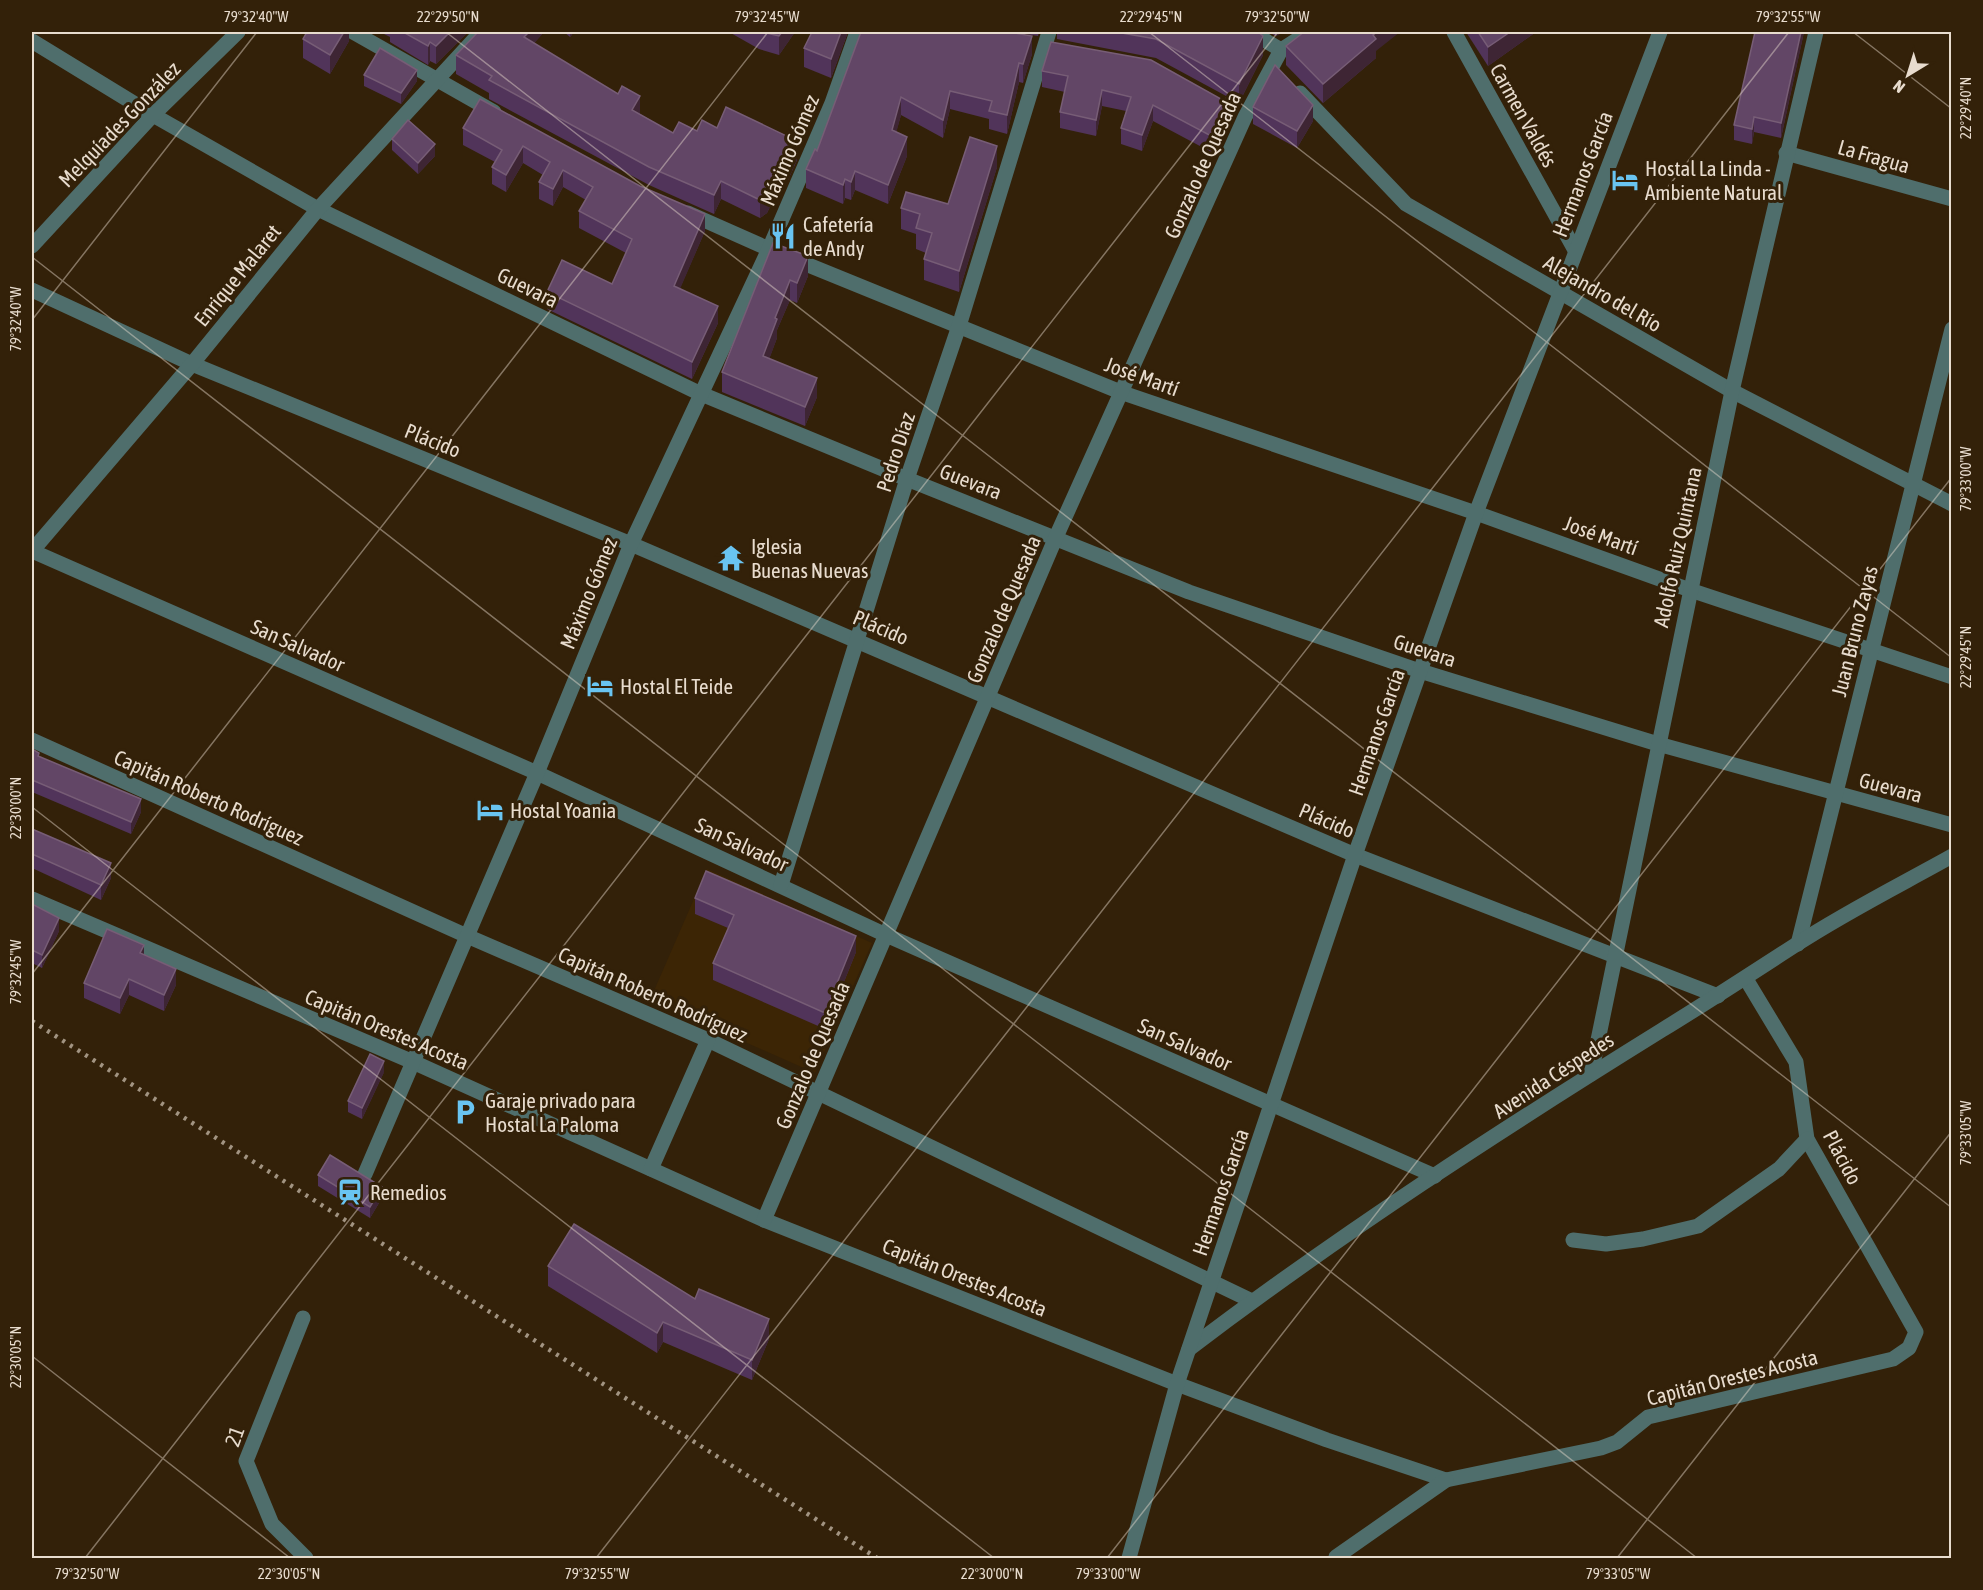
<svg xmlns="http://www.w3.org/2000/svg" width="1983" height="1590" font-family="'Asap Condensed',sans-serif">
<style>
.built{fill:#3c2505}
.lines{fill:none;stroke-linecap:round;stroke-linejoin:round}
.minor{stroke:#4f6e6c;stroke-width:15}
.rail{stroke:#a29482;stroke-width:4.5;stroke-dasharray:3 6;stroke-linecap:butt}
.wall{fill:#51345a}
.shaded-wall{fill:#3e2534}
.building{fill:#624666;stroke:#775d76;stroke-width:1.5}
.ticks{fill:none;stroke:#e8dcce;stroke-width:1.5;stroke-opacity:0.45}
.labels{text-anchor:middle;dominant-baseline:central;stroke-width:6;stroke-linejoin:round;paint-order:stroke}
.street-label{font-size:21px;fill:#e8dcce;stroke:#332109}
.poi-label{font-size:21px;fill:#e8dcce;stroke:#332109;text-anchor:start}
.neatline{fill:none;stroke:#e8dcce;stroke-width:2}
.ticks-label{font-size:15px;text-anchor:middle;fill:#e8dcce}
</style>
<rect width="100%" height="100%" fill="#332109"/>
<polygon class="built" points="707,869 872,943 815,1073 650,1000"/>
<g class="lines">
<g class="minor">
<polyline points="353,32 494,112"/>
<polyline points="1251,32 1281,50"/>
<polyline points="1454,32 1575,250"/>
<polyline points="32,41 153,115 318,209 699,393 907,479 1189,592 1420,671 1658,744 1952,825"/>
<polyline points="1300,93 1406,204 1732,391 1952,504"/>
<polyline points="1786,153 1952,199"/>
<polyline points="688,213 769,249 1123,393 1476,513 1690,590 1952,677"/>
<polyline points="32,246 153,115 238,32"/>
<polyline points="32,290 192,364 631,544 1355,855 1718,996"/>
<polyline points="32,551 537,773 886,935 1435,1176"/>
<polyline points="32,551 192,364 318,209 481,32"/>
<polyline points="32,740 467,936 708,1040 1252,1301"/>
<polyline points="781,885 907,479 959,326 1049,32"/>
<polyline points="32,899 413,1062 764,1220 1177,1384 1327,1440 1446,1480 1601,1448 1617,1442 1648,1417 1893,1359 1909,1348 1916,1332 1807,1139 1796,1062 1746,979"/>
<polyline points="1798,944 1952,329"/>
<polyline points="1591,1074 1732,391 1816,32"/>
<polyline points="651,1169 708,1040"/>
<polyline points="365,1174 537,773 631,544 769,249 832,103 857,32"/>
<polyline points="764,1220 1056,537 1245,117 1281,50 1309,32"/>
<polyline points="1573,1240 1606,1244 1643,1239 1698,1226 1779,1169 1807,1139"/>
<polyline points="303,1318 246,1461 272,1524 306,1558"/>
<path d="M1189,1349C1340,1234 1501,1130 1662,1030C1708,1002 1752,973 1797,944C1846,912 1900,885 1952,856"/>
<polyline points="1336,1557 1446,1480"/>
<polyline points="1129,1558 1177,1384 1355,855 1476,513 1660,32"/>
</g>
<polyline class="rail" points="32,1021 877,1558"/>
</g>
<g class="wall">
<polygon points="349,32 349,41 330,74 303,58 303,39"/>
<polygon points="380,32 468,32 436,64 430,61 428,65 390,42 390,37"/>
<polygon points="478,32 544,32 534,43 640,114 673,133 717,128 797,160 788,180 784,178 767,213 760,218 721,199 714,214 649,185 489,99 489,93 456,74 456,55"/>
<polygon points="564,32 574,32 570,37"/>
<polygon points="729,32 795,32 779,55 759,49"/>
<polygon points="812,32 848,32 831,78 804,67 804,48"/>
<polygon points="861,32 1032,54 1023,83 1019,82 1007,134 989,129 989,119 950,109 943,138 901,115 896,132 907,156 888,204 855,190 851,200 845,198 843,204 806,188 806,169 817,151"/>
<polygon points="1013,32 1039,32 1038,36"/>
<polygon points="1057,32 1258,32 1263,55 1239,103 1156,58 1057,39"/>
<polygon points="1268,32 1283,32 1276,36"/>
<polygon points="1466,32 1536,32 1488,66"/>
<polygon points="1755,32 1804,32 1781,138 1754,132 1752,144 1734,140 1734,125"/>
<polygon points="1051,42 1230,120 1213,153 1153,121 1142,151 1121,144 1121,128 1126,111 1102,106 1096,136 1060,128 1060,112 1065,92 1042,87 1042,71"/>
<polygon points="1286,46 1376,51 1376,58 1323,103 1286,65"/>
<polygon points="364,75 417,81 401,104 364,86"/>
<polygon points="480,99 705,231 680,288 718,323 692,379 547,309 547,292 612,284 626,253 579,228 579,211 586,200 563,187 553,206 539,199 539,182 543,175 523,163 506,192 492,184 492,167 495,162 463,145 463,128"/>
<polygon points="1253,107 1313,121 1297,148 1253,124"/>
<polygon points="392,139 435,156 418,174 392,150"/>
<polygon points="997,167 959,292 924,280 924,259 926,253 916,249 916,234 901,229 901,208 948,204"/>
<polygon points="773,243 808,276 797,303 790,300 777,330 777,338 769,359 817,397 805,426 722,392 722,372"/>
<polygon points="32,749 39,757 141,812 131,834 32,792"/>
<polygon points="32,829 111,878 101,900 32,868"/>
<polygon points="695,898 856,952 825,1029 713,980 713,963 728,928 695,914"/>
<polygon points="32,904 59,931 42,968 32,963"/>
<polygon points="144,955 176,985 164,1011 129,995 120,1014 84,998 84,983"/>
<polygon points="384,1072 362,1119 348,1112 348,1101"/>
<polygon points="318,1175 382,1198 370,1218 318,1186"/>
<polygon points="548,1266 695,1299 769,1339 752,1380 663,1342 657,1353 548,1286"/>
</g>
<g class="shaded-wall">
<polygon points="344,32 349,32 349,41 330,74 330,55"/>
<polygon points="450,32 468,32 436,64 436,46"/>
<polygon points="529,32 544,32 524,55 524,37"/>
<polygon points="570,32 574,32 570,37"/>
<polygon points="782,32 795,32 779,55 779,36"/>
<polygon points="841,32 848,32 831,78 831,59"/>
<polygon points="1276,32 1283,32 1276,36"/>
<polygon points="1377,32 1400,32 1376,51 1376,58 1323,103 1323,84"/>
<polygon points="1510,32 1536,32 1488,66 1488,47"/>
<polygon points="1801,32 1804,32 1781,138 1781,123"/>
<polygon points="1032,36 1032,54 1023,83 1023,64"/>
<polygon points="1263,36 1263,55 1239,103 1239,84"/>
<polygon points="430,42 430,61 428,65 428,46"/>
<polygon points="1019,63 1019,82 1007,134 1007,115"/>
<polygon points="417,70 417,81 401,104 401,93"/>
<polygon points="1102,90 1102,106 1096,136 1096,120"/>
<polygon points="950,91 950,109 943,138 943,120"/>
<polygon points="640,96 640,114 632,110"/>
<polygon points="901,97 901,115 892,149 892,130"/>
<polygon points="1230,104 1230,120 1213,153 1213,137"/>
<polygon points="1153,105 1153,121 1142,151 1142,135"/>
<polygon points="1313,105 1313,121 1297,148 1297,131"/>
<polygon points="1754,117 1754,132 1752,144 1752,129"/>
<polygon points="907,137 907,156 888,204 888,185"/>
<polygon points="797,141 797,160 788,180 788,161"/>
<polygon points="435,144 435,156 418,174 418,163"/>
<polygon points="523,146 523,163 506,192 506,175"/>
<polygon points="997,146 997,167 959,292 959,271"/>
<polygon points="784,159 784,178 767,213 760,218 760,200"/>
<polygon points="563,170 563,187 553,206 553,189"/>
<polygon points="855,171 855,190 851,200 851,182"/>
<polygon points="845,179 845,198 843,204 843,185"/>
<polygon points="721,181 721,199 714,214 714,195"/>
<polygon points="705,214 705,231 674,303 674,286"/>
<polygon points="808,256 808,276 797,303 797,283"/>
<polygon points="790,280 790,300 777,330 777,338 763,376 763,356 775,318"/>
<polygon points="718,306 718,323 692,379 692,362"/>
<polygon points="817,378 817,397 805,426 805,407"/>
<polygon points="141,799 141,812 131,834 131,822"/>
<polygon points="111,863 111,878 101,900 101,885"/>
<polygon points="59,918 59,931 42,968 42,955"/>
<polygon points="856,936 856,952 825,1029 825,1013"/>
<polygon points="144,945 144,960 140,953"/>
<polygon points="176,969 176,985 164,1011 164,995"/>
<polygon points="129,979 129,995 120,1014 120,998"/>
<polygon points="384,1061 384,1072 362,1119 362,1108"/>
<polygon points="382,1187 382,1198 370,1218 370,1207"/>
<polygon points="769,1319 769,1339 752,1380 752,1360"/>
<polygon points="663,1322 663,1342 657,1353 657,1333"/>
</g>
<g class="building">
<polygon points="307,32 344,32 330,55 303,39"/>
<polygon points="403,32 450,32 436,46 430,42 428,46"/>
<polygon points="478,32 529,32 524,37 618,94 622,86 640,96 632,110 673,133 679,122 697,131 702,120 717,128 726,107 797,141 788,161 784,159 767,194 760,200 721,181 714,195 649,167 489,80 492,76 456,55"/>
<polygon points="762,32 782,32 779,36"/>
<polygon points="812,32 841,32 831,59 804,48"/>
<polygon points="861,32 1009,32 1032,36 1023,64 1019,63 1007,115 989,111 992,101 950,91 943,120 901,97 892,130 907,137 888,185 855,171 851,182 845,179 843,185 806,169 815,149 817,151"/>
<polygon points="1116,32 1258,32 1263,36 1239,84 1156,39"/>
<polygon points="1304,32 1377,32 1373,35 1376,39 1323,84 1286,46"/>
<polygon points="1478,32 1510,32 1488,47"/>
<polygon points="1755,32 1801,32 1781,123 1754,117 1752,129 1734,125"/>
<polygon points="1051,42 1151,60 1230,104 1213,137 1153,105 1142,135 1121,128 1131,97 1102,90 1096,120 1060,112 1068,76 1042,71"/>
<polygon points="380,48 417,70 401,93 364,75"/>
<polygon points="1275,65 1313,105 1297,131 1253,107"/>
<polygon points="480,99 640,186 705,214 674,286 718,306 692,362 547,292 562,260 612,284 632,239 579,211 593,187 563,170 553,189 539,182 550,162 523,146 506,175 492,167 502,150 463,128"/>
<polygon points="408,120 435,144 418,163 392,139"/>
<polygon points="970,137 997,146 959,271 924,259 932,233 916,228 920,214 901,208 906,192 948,204"/>
<polygon points="773,243 808,256 797,283 790,280 775,318 777,319 763,356 817,378 805,407 722,372"/>
<polygon points="32,749 39,753 38,756 141,799 131,822 32,780"/>
<polygon points="32,829 111,863 101,885 32,854"/>
<polygon points="706,871 856,936 825,1013 713,963 734,915 695,898"/>
<polygon points="32,904 59,918 42,955 32,950"/>
<polygon points="107,929 144,945 140,953 176,969 164,995 129,979 120,998 84,983"/>
<polygon points="370,1054 384,1061 362,1108 348,1101"/>
<polygon points="330,1155 382,1187 370,1207 318,1175"/>
<polygon points="574,1224 695,1299 699,1289 769,1319 752,1360 663,1322 657,1333 548,1266"/>
</g>
<path class="ticks" d="M446,32L1952,1208M1149,32L1952,658M1853,32L1952,109M32,257L1697,1558M32,320L257,32M32,807L994,1558M32,974L768,32M32,1356L290,1558M85,1558L1278,32M596,1558L1789,32M1107,1558L1952,477M1617,1558L1952,1131"/>
<defs>
<g id="hotel-bare" transform="scale(2.07)"><path d="M-6-4.5h1.5V1H6V5H4.5V3h-9V5H-6ZM-4 0a1.8 1.8 0 1 1 3.6 0ZM.5 0V-2.5h3Q6-2.5 6 0Z" fill="#69c4f1" stroke="#332109" stroke-width="2.5" paint-order="stroke"/></g>
<g id="restaurant-bare" transform="scale(2.07)"><path d="M-5-6h1v4h1v-4h1v4h1v-4h1v5L-1.5 .5V6h-2V.5L-5-1ZM5-6V6H3V1.5H1.5Q1.5-4 5-6Z" fill="#69c4f1" stroke="#332109" stroke-width="2.5" paint-order="stroke"/></g>
<g id="temple-bare" transform="scale(2.07)"><path d="M0-6L5-2H3V0L6.5 2.5H4V6H1.5V3h-3V6H-4V2.5H-6.5L-3 0V-2H-5Z" fill="#69c4f1" stroke="#332109" stroke-width="2.5" paint-order="stroke"/></g>
<g id="parking-bare" transform="scale(2.07)"><path d="M-3.5-5.5H1a3.5 3.5 0 0 1 0 7H-1V5.5H-3.5ZM-1-3.4V-.6H.8a1.4 1.4 0 0 0 0-2.8Z" fill="#69c4f1" stroke="#332109" stroke-width="2.5" paint-order="stroke"/></g>
<g id="station-bare" transform="scale(2.07)"><path d="M-3-6H3Q5-6 5-4V2Q5 4 3 4L4.5 6H3L1.5 4h-3L-3 6H-4.5L-3 4Q-5 4-5 2V-4Q-5-6-3-6ZM-3.5-4v3h7v-3ZM-3.5 1v1.5H-2V1ZM2 1v1.5H3.5V1Z" fill="#69c4f1" stroke="#332109" stroke-width="2.5" paint-order="stroke"/></g>
</defs>
<g fill-rule="evenodd">
<use href="#hotel-bare" x="1625" y="180"/>
<use href="#restaurant-bare" x="783" y="236"/>
<use href="#temple-bare" x="731" y="558"/>
<use href="#hotel-bare" x="600" y="686"/>
<use href="#hotel-bare" x="490" y="810"/>
<use href="#parking-bare" x="465" y="1112"/>
<use href="#station-bare" x="350" y="1192"/>
</g>
<g class="labels">
<g class="street-label">
<text transform="translate(1524 115) rotate(61)">Carmen Valdés</text>
<text transform="translate(119 124) rotate(-46)">Melquíades González</text>
<text transform="translate(789 150) rotate(-67)">Máximo Gómez</text>
<text transform="translate(1874 156) rotate(16)">La Fragua</text>
<text transform="translate(1202 165) rotate(-66)">Gonzalo de Quesada</text>
<text transform="translate(1582 174) rotate(-69)">Hermanos García</text>
<text transform="translate(237 275) rotate(-51)">Enrique Malaret</text>
<text transform="translate(528 287) rotate(26)">Guevara</text>
<text transform="translate(1603 293) rotate(30)">Alejandro del Río</text>
<text transform="translate(1142 376) rotate(20)">José Martí</text>
<text transform="translate(433 440) rotate(22)">Plácido</text>
<text transform="translate(895 452) rotate(-72)">Pedro Díaz</text>
<text transform="translate(971 481) rotate(21)">Guevara</text>
<text transform="translate(1601 535) rotate(20)">José Martí</text>
<text transform="translate(1677 547) rotate(-78)">Adolfo Ruiz Quintana</text>
<text transform="translate(588 593) rotate(-68)">Máximo Gómez</text>
<text transform="translate(1003 609) rotate(-67)">Gonzalo de Quesada</text>
<text transform="translate(881 627) rotate(23)">Plácido</text>
<text transform="translate(1854 631) rotate(-76)">Juan Bruno Zayas</text>
<text transform="translate(298 645) rotate(24)">San Salvador</text>
<text transform="translate(1425 650) rotate(18)">Guevara</text>
<text transform="translate(1376 732) rotate(-71)">Hermanos García</text>
<text transform="translate(1891 787) rotate(15)">Guevara</text>
<text transform="translate(209 797) rotate(24)">Capitán Roberto Rodríguez</text>
<text transform="translate(1327 820) rotate(23)">Plácido</text>
<text transform="translate(742 844) rotate(25)">San Salvador</text>
<text transform="translate(653 994) rotate(24)">Capitán Roberto Rodríguez</text>
<text transform="translate(387 1029) rotate(23)">Capitán Orestes Acosta</text>
<text transform="translate(1185 1044) rotate(24)">San Salvador</text>
<text transform="translate(812 1055) rotate(-67)">Gonzalo de Quesada</text>
<text transform="translate(1553 1075) rotate(-33)">Avenida Céspedes</text>
<text transform="translate(1843 1157) rotate(62)">Plácido</text>
<text transform="translate(1220 1192) rotate(-71)">Hermanos García</text>
<text transform="translate(965 1277) rotate(22)">Capitán Orestes Acosta</text>
<text transform="translate(1732 1377) rotate(-14)">Capitán Orestes Acosta</text>
<text transform="translate(234 1436) rotate(-70)">21</text>
</g>
<g class="poi-label">
<text x="1645" y="168">Hostal La Linda -<tspan x="1645" dy="24">Ambiente Natural</tspan></text>
<text x="803" y="224">Cafetería<tspan x="803" dy="24">de Andy</tspan></text>
<text x="751" y="546">Iglesia<tspan x="751" dy="24">Buenas Nuevas</tspan></text>
<text x="620" y="686">Hostal El Teide</text>
<text x="510" y="810">Hostal Yoania</text>
<text x="485" y="1100">Garaje privado para<tspan x="485" dy="24">Hostal La Paloma</tspan></text>
<text x="370" y="1192">Remedios</text>
</g>
</g>
<rect width="1983" height="1590" fill="none" stroke="#332109" stroke-width="66"/>
<g transform="translate(1908 75) rotate(218)" stroke="#332109" stroke-width="4.5" paint-order="stroke">
<path d="M0-4.5L10 22L0 15L-10 22Z" fill="#e8dcce"/>
<text y="-9" font-size="16" font-weight="bold" text-anchor="middle" fill="#e8dcce">N</text>
</g>
<rect x="33" y="33" width="1917" height="1524" class="neatline"/>
<g class="ticks-label">
<text x="256" y="22">79°32'40"W</text>
<text x="448" y="22">22°29'50"N</text>
<text x="767" y="22">79°32'45"W</text>
<text x="1151" y="22">22°29'45"N</text>
<text x="1277" y="22">79°32'50"W</text>
<text x="1788" y="22">79°32'55"W</text>
<text transform="translate(1966 108) rotate(-90)" y="5">22°29'40"N</text>
<text transform="translate(16 319) rotate(-90)" y="5">79°32'40"W</text>
<text transform="translate(1966 479) rotate(-90)" y="5">79°33'00"W</text>
<text transform="translate(1966 657) rotate(-90)" y="5">22°29'45"N</text>
<text transform="translate(16 808) rotate(-90)" y="5">22°30'00"N</text>
<text transform="translate(16 972) rotate(-90)" y="5">79°32'45"W</text>
<text transform="translate(1966 1133) rotate(-90)" y="5">79°33'05"W</text>
<text transform="translate(16 1357) rotate(-90)" y="5">22°30'05"N</text>
<text x="87" y="1579">79°32'50"W</text>
<text x="289" y="1579">22°30'05"N</text>
<text x="597" y="1579">79°32'55"W</text>
<text x="992" y="1579">22°30'00"N</text>
<text x="1108" y="1579">79°33'00"W</text>
<text x="1618" y="1579">79°33'05"W</text>
</g>
</svg>
